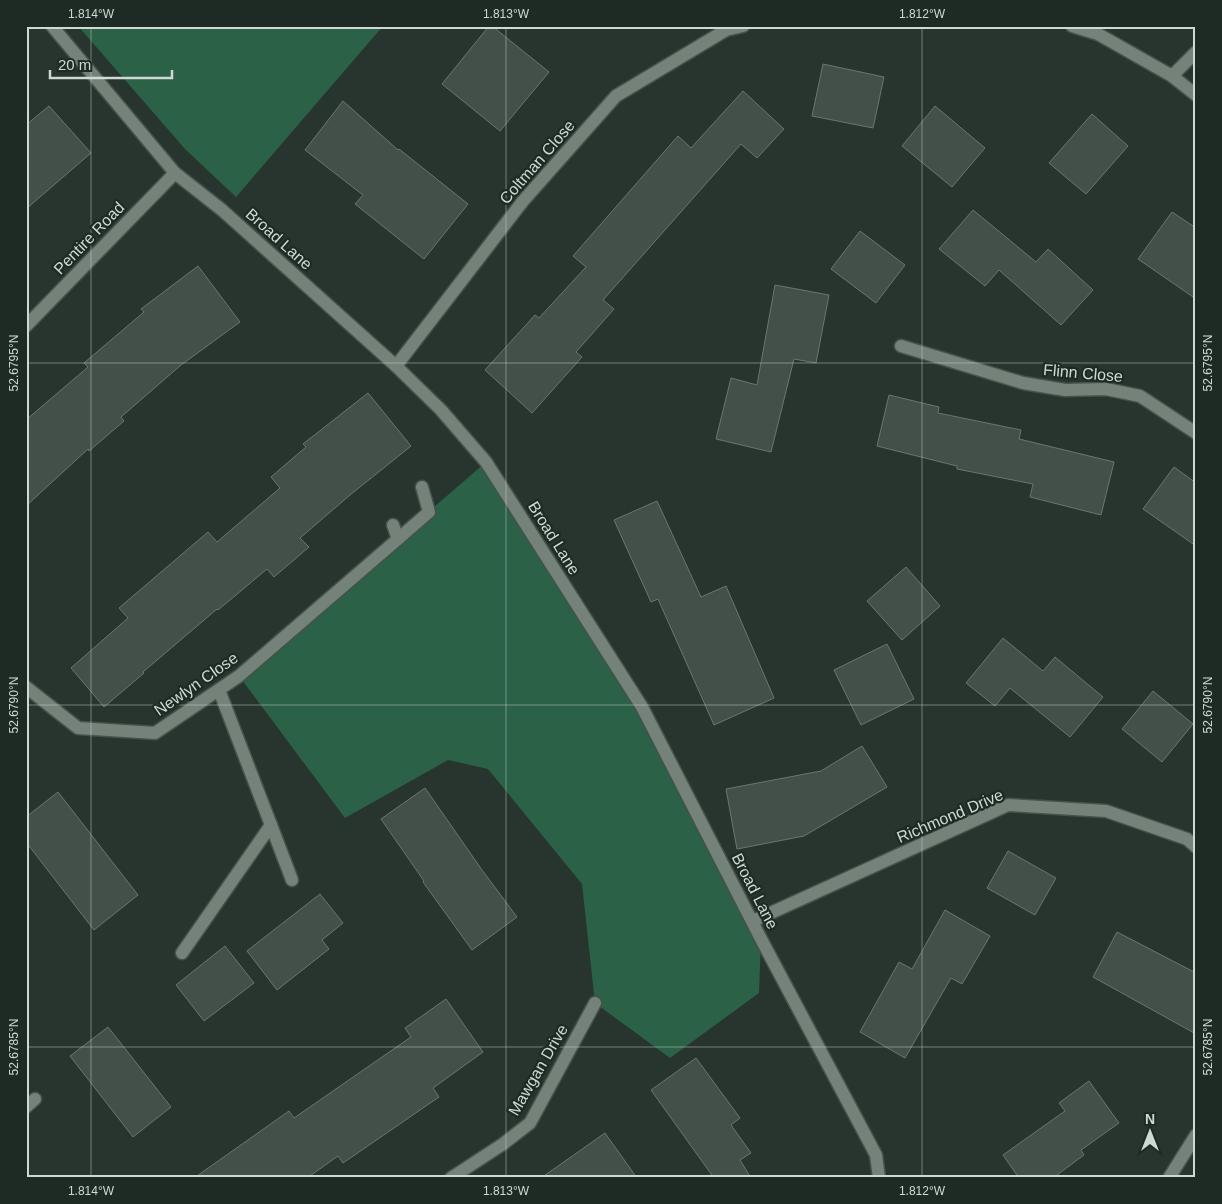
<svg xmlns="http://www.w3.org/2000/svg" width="1222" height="1204" font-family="Arial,sans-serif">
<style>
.green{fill:#2a6147}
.building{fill:#435049;stroke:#69776f}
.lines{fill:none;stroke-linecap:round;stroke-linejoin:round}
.minor-casing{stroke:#46514b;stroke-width:15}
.minor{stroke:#74827a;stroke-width:12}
.ticks{fill:none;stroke:#d0d8d4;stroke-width:1;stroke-opacity:0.45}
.labels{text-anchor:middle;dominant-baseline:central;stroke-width:4.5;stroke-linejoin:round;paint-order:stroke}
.street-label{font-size:16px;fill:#d0d8d4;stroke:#1e2b24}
.neatline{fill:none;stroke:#d0d8d4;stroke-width:2}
.ticks-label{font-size:12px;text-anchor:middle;fill:#d0d8d4}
</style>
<rect width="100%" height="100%" fill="#28352e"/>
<g class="green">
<polygon points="78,26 383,26 236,197 185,149"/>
<polygon points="486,462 642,707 761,939 759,993 670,1058 595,1003 582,884 488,769 448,760 345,818 239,676"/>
</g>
<g class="building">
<polygon points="489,26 492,26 549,72 500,131 442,84"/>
<polygon points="823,64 884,77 873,128 812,116"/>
<polygon points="743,91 784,129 757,158 741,144 603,300 614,309 576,352 582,357 532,413 485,370 535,315 539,318 586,267 573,256 678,136 691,148"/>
<polygon points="343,101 398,150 399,149 468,204 424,259 355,204 363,195 305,150"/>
<polygon points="49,106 91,153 26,209 26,125"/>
<polygon points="935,106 985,148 952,187 902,146"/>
<polygon points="1092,114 1128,146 1086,194 1049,163"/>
<polygon points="973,210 1036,262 1048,249 1093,290 1061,325 999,270 985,286 939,249"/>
<polygon points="1172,212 1196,228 1196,299 1138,259"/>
<polygon points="860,231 905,265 876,303 831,269"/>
<polygon points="198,266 240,322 181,365 121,417 124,421 89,451 88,449 26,506 26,420 88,367 84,363 144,312 141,309"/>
<polygon points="775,285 829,295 816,363 794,359 771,452 716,439 731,378 757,385"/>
<polygon points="368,393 411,446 350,495 300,538 309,547 274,577 267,569 218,610 217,609 143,672 144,673 104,707 71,668 128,618 119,608 208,532 217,542 280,488 271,477 306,447 303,444"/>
<polygon points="889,395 939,407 938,413 1021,430 1019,439 1114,462 1101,515 1030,497 1033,484 957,469 957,466 877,446"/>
<polygon points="1174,467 1196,483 1196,546 1143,509"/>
<polygon points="657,501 701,597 726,586 774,698 714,725 658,599 651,602 614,520"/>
<polygon points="906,567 940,606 902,640 867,601"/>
<polygon points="1003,638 1043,671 1055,657 1103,697 1070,737 1010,688 995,706 966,683"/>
<polygon points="887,644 914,699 861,725 834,670"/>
<polygon points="1153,691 1193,724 1162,762 1122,729"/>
<polygon points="862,746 887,787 804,836 737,849 726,789 821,771"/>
<polygon points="425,788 482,870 517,917 472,950 423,882 424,881 381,819"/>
<polygon points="58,792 138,895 94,930 26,842 26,817"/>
<polygon points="1008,851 1056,878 1035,915 987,888"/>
<polygon points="320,894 343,923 322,940 329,949 277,990 247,951"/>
<polygon points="945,910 990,936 962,984 951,978 905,1058 860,1032 899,962 912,969"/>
<polygon points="1117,932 1196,973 1196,1034 1093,977"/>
<polygon points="225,946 254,983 204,1021 176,985"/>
<polygon points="446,999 483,1052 433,1088 439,1097 343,1163 338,1156 307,1178 194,1178 289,1111 294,1118 411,1037 405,1028"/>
<polygon points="108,1027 171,1107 133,1137 70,1056"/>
<polygon points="696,1058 740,1118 731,1125 751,1153 740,1160 751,1178 714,1178 651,1090"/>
<polygon points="1089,1081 1119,1123 1081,1150 1084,1155 1053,1178 1019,1178 1003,1155 1065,1111 1059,1103"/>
<polygon points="605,1133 637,1178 541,1178"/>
</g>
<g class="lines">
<g class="minor-casing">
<g id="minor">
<polyline points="52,26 175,173 222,210 396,366 441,410 486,462 642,707 761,939 876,1155 879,1178"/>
<polyline points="1072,26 1098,34 1172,76 1196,95"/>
<polyline points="1172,76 1196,52"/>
<polyline points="26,326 175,173"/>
<polyline points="901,346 1023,383 1065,390 1106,389 1140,396 1196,433"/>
<polyline points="396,366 523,201 616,96 726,30 743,26"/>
<polyline points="398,539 429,512 422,487"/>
<polyline points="26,687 78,728 155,733 239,676 398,539 393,525"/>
<polyline points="271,825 292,880"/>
<polyline points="753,921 1008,805 1106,811 1187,839 1196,847"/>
<polyline points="182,953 271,825 219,690"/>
<polyline points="26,1107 35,1099"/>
<polyline points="451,1178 503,1144 530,1123 595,1003"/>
<polyline points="1169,1178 1196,1135"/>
</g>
</g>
<use href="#minor" class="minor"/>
</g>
<path class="ticks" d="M91,26V1178M506,26V1178M922,26V1178M26,363H1196M26,705H1196M26,1047H1196"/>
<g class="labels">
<g class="street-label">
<text transform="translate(537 162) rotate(-49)">Coltman Close</text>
<text transform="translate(89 238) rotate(-46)">Pentire Road</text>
<text transform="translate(279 239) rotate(42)">Broad Lane</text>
<text transform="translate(1083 373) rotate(5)">Flinn Close</text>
<text transform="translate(554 538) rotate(58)">Broad Lane</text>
<text transform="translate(196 684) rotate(-35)">Newlyn Close</text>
<text transform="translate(950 816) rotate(-23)">Richmond Drive</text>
<text transform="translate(755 891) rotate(63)">Broad Lane</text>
<text transform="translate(538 1070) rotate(-60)">Mawgan Drive</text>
</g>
</g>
<rect width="1222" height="1204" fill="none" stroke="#1e2b24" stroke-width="55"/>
<g transform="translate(1150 1132)" stroke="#1e2b24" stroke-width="4" paint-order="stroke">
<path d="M0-4L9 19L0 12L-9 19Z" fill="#d0d8d4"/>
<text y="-8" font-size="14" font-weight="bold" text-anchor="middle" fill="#d0d8d4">N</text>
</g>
<path d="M50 70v8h122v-8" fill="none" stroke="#d0d8d4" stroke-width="2.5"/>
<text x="58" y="70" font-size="15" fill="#d0d8d4" stroke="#1e2b24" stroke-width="4" paint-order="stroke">20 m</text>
<rect x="28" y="28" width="1166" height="1148" class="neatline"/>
<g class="ticks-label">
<text x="91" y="18">1.814°W</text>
<text x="506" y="18">1.813°W</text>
<text x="922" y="18">1.812°W</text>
<text transform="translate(14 363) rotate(-90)" y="4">52.6795°N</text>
<text transform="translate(1208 363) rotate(-90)" y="4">52.6795°N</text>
<text transform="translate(14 705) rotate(-90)" y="4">52.6790°N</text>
<text transform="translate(1208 705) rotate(-90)" y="4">52.6790°N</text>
<text transform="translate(14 1047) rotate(-90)" y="4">52.6785°N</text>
<text transform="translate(1208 1047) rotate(-90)" y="4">52.6785°N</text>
<text x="91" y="1195">1.814°W</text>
<text x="506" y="1195">1.813°W</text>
<text x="922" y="1195">1.812°W</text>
</g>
</svg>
